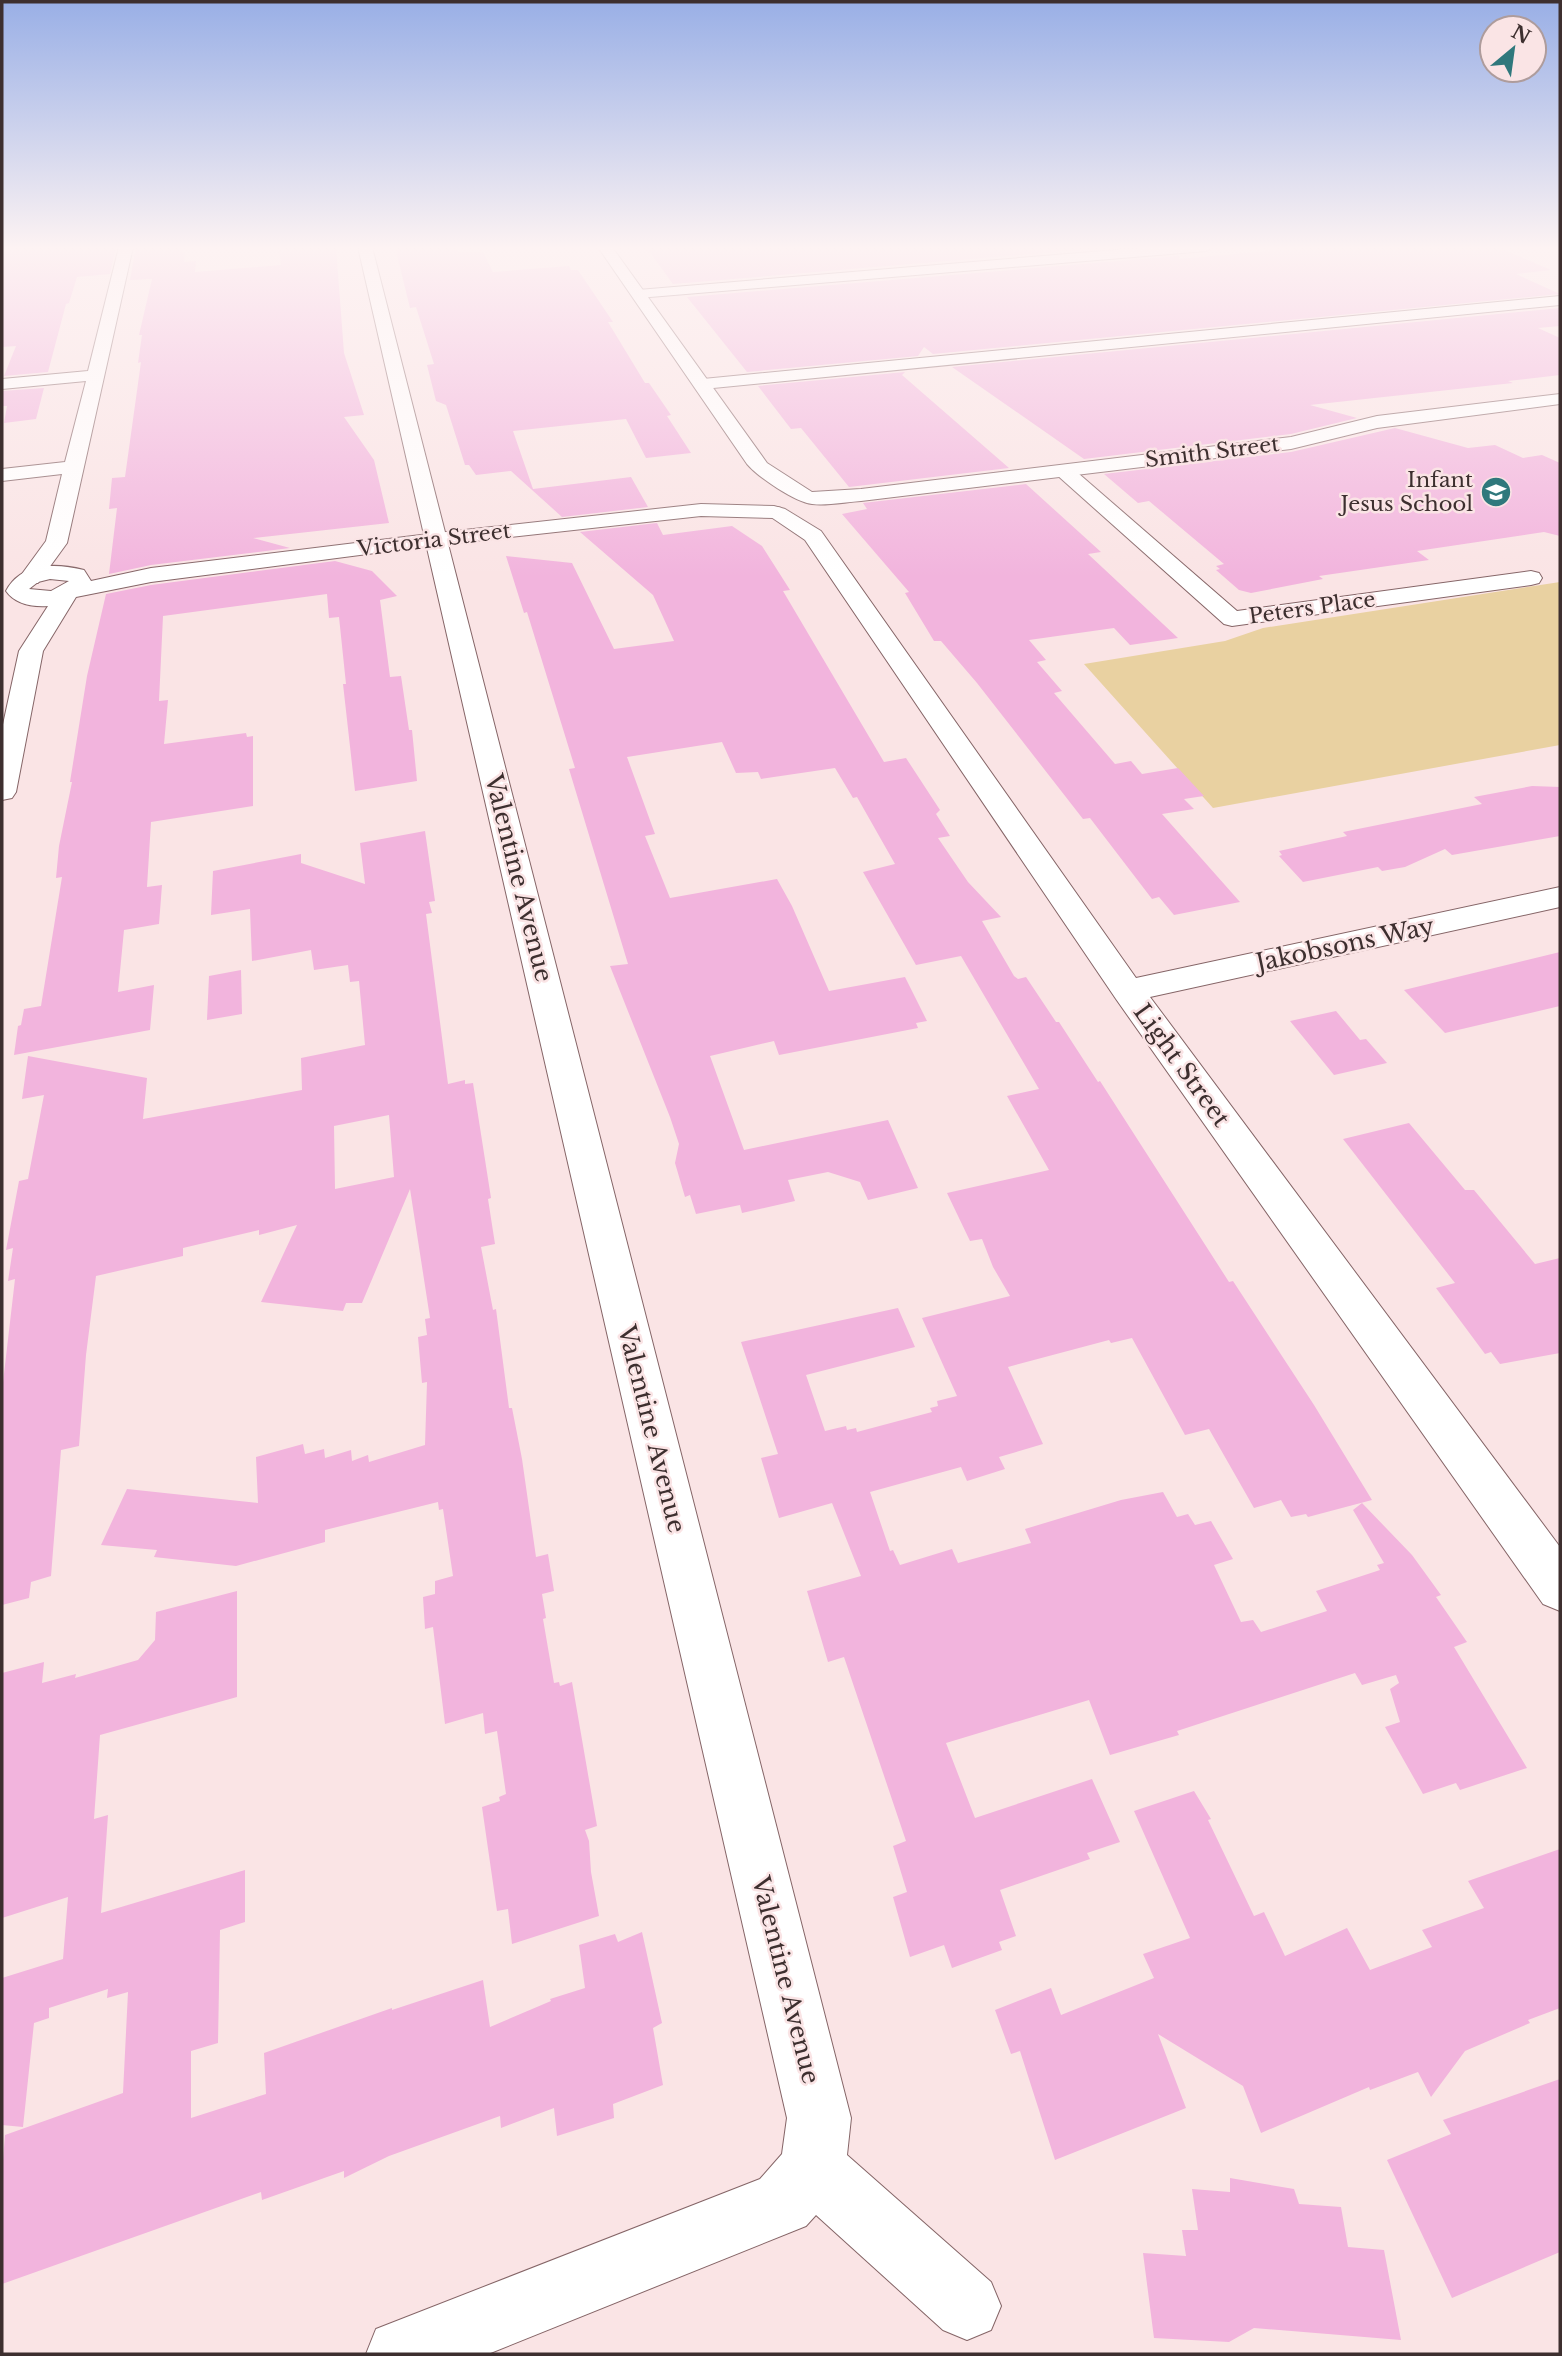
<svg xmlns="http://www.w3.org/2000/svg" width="1562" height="2356" font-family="'Libre Baskerville',serif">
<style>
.green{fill:#e9d1a1}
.building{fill:#f2b4dd;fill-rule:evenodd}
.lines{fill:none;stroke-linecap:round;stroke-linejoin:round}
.minor-casing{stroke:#856567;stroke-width:2}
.tertiary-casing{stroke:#856567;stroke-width:2}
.minor{fill:#fff;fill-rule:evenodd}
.tertiary{fill:#fff;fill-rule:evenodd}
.labels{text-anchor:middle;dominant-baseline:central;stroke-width:5;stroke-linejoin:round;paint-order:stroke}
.far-street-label{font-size:21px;fill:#3d2f2f;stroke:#fae4e5}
.far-poi-label{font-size:21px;fill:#3d2f2f;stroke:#fae4e5;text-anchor:end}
.street-label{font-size:24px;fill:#3d2f2f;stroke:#fae4e5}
</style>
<rect width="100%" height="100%" fill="#fae4e5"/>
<polygon class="green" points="1560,582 1560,745 1213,808 1084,664 1225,641 1263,628"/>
<g class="building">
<polygon points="2,247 116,247 110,274 77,277 69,303 66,304 48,372 4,376 16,346 2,347"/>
<polygon points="136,247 183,247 182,252 185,252 184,262 196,261 195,272 281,265 279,247 336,247 344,353 364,415 344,417 374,460 389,523 253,538 290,548 151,565 109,574 117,508 109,509 112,478 125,477 141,362 138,363 142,335 139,335 152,279 130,280"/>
<polygon points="395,247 450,247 459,252 483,252 493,272 569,266 571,270 578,270 613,322 608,322 645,383 649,383 671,415 667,416 691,453 646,458 626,419 513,431 533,489 631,477 648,507 562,517 511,471 476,475 469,465 465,465 446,405 436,401 427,365 434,364 416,307 410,308"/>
<polygon points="646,247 1115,247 673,284"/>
<polygon points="1315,247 1498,247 1551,270 1516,274 1560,294 933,354 924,347 918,356 747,372 687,297 1179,256 1179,259"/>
<polygon points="1560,308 1560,326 1538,328 1560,338 1560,375 1508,381 1513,383 1310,405 1357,418 1291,434 1084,459 952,367"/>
<polygon points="905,372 902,375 1009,468 849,487 801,428 791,429 758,386"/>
<polygon points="44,388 36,419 4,423 7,406 2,406 2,391"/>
<polygon points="1395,428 1468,448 1495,445 1523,458 1542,455 1560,463 1560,536 1544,532 1417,551 1429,560 1319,576 1323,579 1251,593 1239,590 1216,570 1220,569 1216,566 1224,564 1149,501 1138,503 1104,474 1291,452"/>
<polygon points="1026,484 1101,552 1088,554 1178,638 1130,645 1114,628 1029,640 1046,660 1037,662 1062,691 1054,693 1115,764 1131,761 1142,774 1178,768 1204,796 1184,799 1194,809 1162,814 1240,902 1174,915 1159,897 1152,899 1090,818 1083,819 977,683 941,641 934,641 905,593 909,592 842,514 867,509 863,503"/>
<polygon points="657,523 663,535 732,526 762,546 790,590 783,591 884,762 906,758 940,810 936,814 950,836 938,838 968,882 1001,917 982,921 1014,976 1018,979 1026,977 1056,1022 1059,1022 1098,1082 1100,1081 1229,1282 1233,1281 1314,1405 1372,1500 1308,1517 1306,1514 1291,1517 1281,1500 1254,1508 1209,1429 1185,1435 1132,1338 1111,1343 1109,1340 1008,1367 1043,1444 999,1457 1005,1469 967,1481 961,1467 870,1492 890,1551 893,1550 900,1565 952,1549 958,1563 1031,1543 1025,1529 1121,1500 1163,1492 1177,1517 1188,1514 1195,1525 1211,1521 1233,1559 1214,1565 1241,1622 1253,1620 1261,1632 1327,1611 1316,1591 1380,1570 1377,1565 1384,1563 1353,1510 1362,1503 1412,1555 1441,1595 1436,1597 1467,1642 1454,1647 1527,1768 1460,1790 1456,1783 1423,1794 1385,1727 1400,1722 1390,1689 1399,1683 1396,1675 1362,1685 1355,1673 1177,1731 1179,1735 1110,1755 1089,1700 946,1743 975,1818 1092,1779 1120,1842 1087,1853 1090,1859 1000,1890 1016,1936 999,1942 1002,1950 952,1968 944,1945 910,1957 893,1897 907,1892 893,1846 906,1841 844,1657 828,1662 807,1591 861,1576 832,1503 779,1518 761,1458 778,1454 741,1342 898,1308 915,1347 806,1375 825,1431 846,1426 847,1430 856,1428 857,1432 932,1412 930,1408 938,1406 937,1401 957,1396 922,1318 1010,1296 993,1267 982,1239 970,1241 947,1193 1049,1170 1007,1096 1039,1089 961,956 916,965 863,872 895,864 857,797 853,798 835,768 761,779 758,772 736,773 722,742 627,757 655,834 645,836 670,898 777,879 792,906 829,991 905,977 927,1021 916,1023 918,1028 779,1055 774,1041 710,1056 744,1150 888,1120 918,1188 868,1200 860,1182 828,1172 788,1180 795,1201 742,1213 740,1205 696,1214 690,1195 685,1197 675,1163 679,1144 670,1117 610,966 628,964 569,769 575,768 527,612 524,613 506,556 572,563 614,649 674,641 653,595 580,532"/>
<polygon points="335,561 372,571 397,596 380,600 390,677 401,676 409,730 412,730 417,781 355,791 343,684 346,684 339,617 329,618 327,594 163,616 159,701 168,700 164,744 246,733 247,737 253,736 253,806 151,822 147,887 162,885 159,924 124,930 118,992 154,985 150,1030 14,1055 18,1026 21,1025 24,1009 41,1006 62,877 56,878 59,846 72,782 70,782 87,676 106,594 151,585"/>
<polygon points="1532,786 1560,787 1560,836 1452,855 1445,849 1405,867 1382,871 1378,867 1303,882 1279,856 1282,855 1279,851 1347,836 1343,832 1482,804 1474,797"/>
<path d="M425,831L435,901L429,902L432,913L426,914L448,1084L465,1080V1084L473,1083L491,1198L488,1199L495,1244L481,1247L493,1310L496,1309L509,1408H512L522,1459L536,1557L548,1554L554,1591L542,1594L546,1618L543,1619L554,1683L559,1682L560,1686L572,1682L597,1826L585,1830L589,1841L591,1872L599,1916L512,1944L508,1909L497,1911L482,1807L500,1801L499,1797L506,1794L497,1731L485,1734L483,1713L445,1724L433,1627L425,1629L423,1597L435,1594V1581L453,1576L443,1509L439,1510L438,1502L325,1530V1542L236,1566L154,1557L157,1550L101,1545L127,1489L258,1503L256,1457L303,1444L305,1454L324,1449L325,1458L351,1450L352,1461L368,1455L369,1462L425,1445L427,1382L422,1383L418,1337L427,1335L425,1319L430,1318L410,1189L362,1303H346L343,1311L261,1302L297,1225L259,1235V1230L183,1248V1256L96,1276L86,1355L79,1446L61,1450L51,1576L31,1582L29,1598L2,1605V1391L15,1279L8,1281L13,1248L6,1250L19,1181L28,1179L44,1095L22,1099L28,1056L147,1078L143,1119L302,1090L301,1058L365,1045L359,981L350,982L348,965L314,970L311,950L252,961L250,909L211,915L213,871L301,854V863L365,884L360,843ZM389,1115L394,1177L335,1189L334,1126Z"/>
<polygon points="1560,952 1560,1006 1445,1033 1404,990"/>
<polygon points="241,970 242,1014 207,1020 209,976"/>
<polygon points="1336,1011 1360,1040 1366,1039 1387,1063 1334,1075 1290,1021"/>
<polygon points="1409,1123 1465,1190 1474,1190 1535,1264 1560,1258 1560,1353 1500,1364 1491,1352 1485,1354 1436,1288 1455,1283 1343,1139"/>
<polygon points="237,1591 237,1697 100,1735 94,1819 108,1815 101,1913 245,1870 245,1922 220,1930 218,2043 191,2051 191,2118 266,2094 264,2053 392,2008 392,2010 483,1980 490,2027 551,2001 550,1999 585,1988 579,1945 615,1934 618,1942 642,1932 662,2023 653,2028 663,2085 613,2104 614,2118 557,2136 554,2108 501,2128 500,2116 389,2156 344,2178 344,2171 262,2200 261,2192 2,2284 2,2172 5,2135 123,2093 128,1992 107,1998 108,1989 49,2008 49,2018 34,2023 23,2127 2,2125 2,1978 63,1959 68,1897 2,1918 2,1673 44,1662 42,1683 76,1674 75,1678 138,1660 155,1640 156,1612"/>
<polygon points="1194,1791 1211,1819 1208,1820 1254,1916 1264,1912 1285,1956 1347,1928 1370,1970 1432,1947 1422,1930 1484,1908 1468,1881 1560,1849 1560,2008 1528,2020 1530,2023 1465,2051 1431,2097 1418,2072 1370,2090 1369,2087 1261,2133 1243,2086 1158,2034 1186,2108 1055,2160 1020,2051 1011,2054 995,2010 1051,1988 1061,2015 1154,1978 1143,1954 1190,1938 1134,1811"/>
<polygon points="1560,2079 1560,2252 1452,2298 1387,2160 1451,2134 1443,2120"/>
<polygon points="1230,2178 1294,2189 1299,2204 1341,2207 1348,2247 1384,2250 1401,2340 1254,2328 1229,2342 1154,2338 1143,2253 1186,2256 1182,2230 1198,2230 1192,2189 1230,2192"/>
</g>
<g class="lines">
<g class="minor-casing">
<g id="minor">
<polygon points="119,247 133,247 67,543 38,583 22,583 19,578 46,541 62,474 2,481 2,469 65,462 86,381 2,389 2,379 88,371"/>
<polygon points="358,247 372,247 851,2118 847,2155 991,2282 1001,2306 991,2330 967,2340 943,2330 816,2215 806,2226 488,2354 366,2354 376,2329 760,2179 782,2154 787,2118"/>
<polygon points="1151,247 1213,247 1206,251 638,298 631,294 638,290"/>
<polygon points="1560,296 1560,305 703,389 694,384 703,379"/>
<polygon points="1064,465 1071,467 1237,611 1531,571 1539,573 1542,578 1539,583 1531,585 1232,626 1224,624 1057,475 1054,471 1057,467"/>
<polygon points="778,507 785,509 821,531 1136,978 1560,887 1560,907 1150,997 1560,1547 1560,1611 1543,1604 1116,999 805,540 771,517 768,513 771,509"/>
</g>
</g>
<g class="tertiary-casing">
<g id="tertiary">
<path d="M598,247H612L767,463L812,492L861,489L1291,437L1377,416L1560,394V404L1377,428L1291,449L861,501C845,502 827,506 812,504C795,502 758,477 747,464Z"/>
<path d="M701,504L774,506L781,508L784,512L781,516L774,518L701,516L437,545L151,582L76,597L43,651L16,792L12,798L2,800V729L19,651L48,606C32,607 15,604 6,591C21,562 56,563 84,570L91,581L151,568L437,533ZM50,579L69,581L51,591L29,589L38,582Z"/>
</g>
</g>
<use href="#minor" class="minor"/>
<use href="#tertiary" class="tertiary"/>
</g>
<linearGradient id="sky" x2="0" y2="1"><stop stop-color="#99afe6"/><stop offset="0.43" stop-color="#fdf3f3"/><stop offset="1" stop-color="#fdf3f3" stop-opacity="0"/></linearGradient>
<rect width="1562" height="577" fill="url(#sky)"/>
<defs>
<g id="school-disc" transform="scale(1.575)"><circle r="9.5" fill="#2f787c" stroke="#fae4e5"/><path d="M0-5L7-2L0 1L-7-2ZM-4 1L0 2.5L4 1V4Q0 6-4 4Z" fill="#fff"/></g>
</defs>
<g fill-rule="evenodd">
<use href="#school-disc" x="1496" y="492"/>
</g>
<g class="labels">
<g class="far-street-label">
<text transform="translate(1212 452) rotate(-7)">Smith Street</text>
<text transform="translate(434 540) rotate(-7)">Victoria Street</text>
<text transform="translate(1312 608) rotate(-8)">Peters Place</text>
</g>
<g class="far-poi-label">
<text x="1473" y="480">Infant<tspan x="1473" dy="24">Jesus School</tspan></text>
</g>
<g class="street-label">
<text transform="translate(519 878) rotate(76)">Valentine Avenue</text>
<text transform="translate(1345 944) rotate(-12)">Jakobsons Way</text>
<text transform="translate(1182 1065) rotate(54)">Light Street</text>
<text transform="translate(652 1429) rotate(76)">Valentine Avenue</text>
<text transform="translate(786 1980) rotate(76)">Valentine Avenue</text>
</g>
</g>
<rect width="1562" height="2356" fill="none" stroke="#3d2f2f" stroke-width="7"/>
<g transform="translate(1513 49) rotate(29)"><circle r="33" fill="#fae4e5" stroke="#ae9c9c" stroke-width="2"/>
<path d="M0-5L12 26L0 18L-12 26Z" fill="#2f787c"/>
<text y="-10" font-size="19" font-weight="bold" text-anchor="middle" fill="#3d2f2f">N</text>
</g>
</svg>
